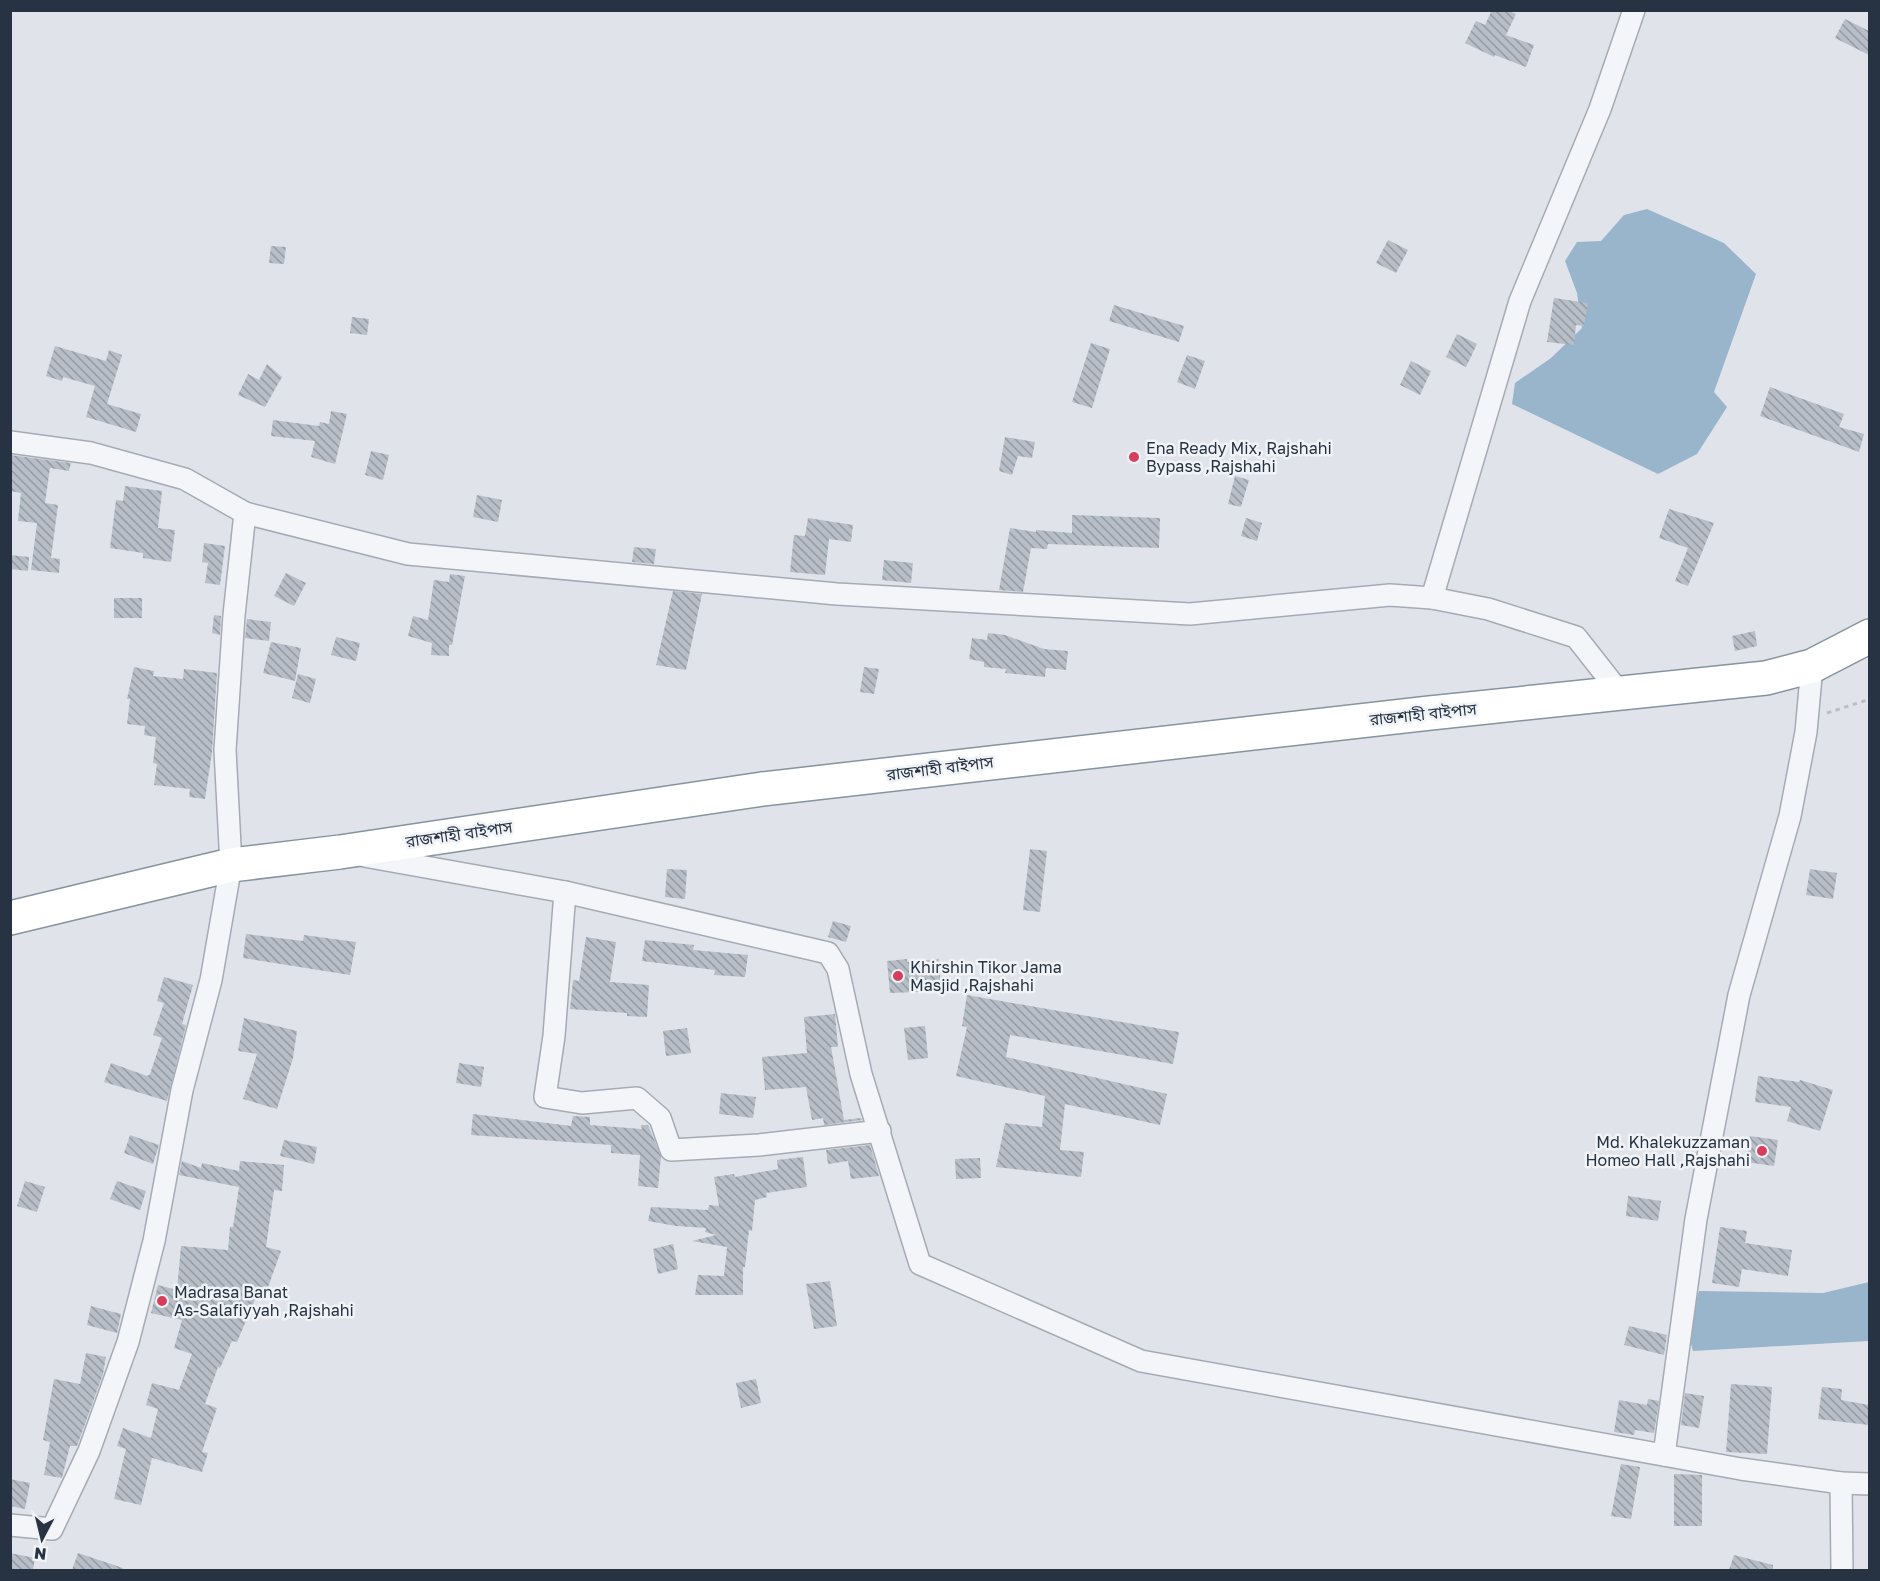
<svg xmlns="http://www.w3.org/2000/svg" width="1880" height="1581" font-family="'Golos Text','Noto Sans Bengali',sans-serif">
<style>
.water{fill:#99b5cc}
.building{fill:url(#building-back-hatch)}
.lines{fill:none;stroke-linecap:round;stroke-linejoin:round}
.minor-casing{stroke:#a5abb4;stroke-width:24}
.trunk-casing{stroke:#8693a1;stroke-width:36}
.path{stroke:#babfc5;stroke-width:3;stroke-dasharray:4.5 4.5;stroke-linecap:butt}
.minor{stroke:#f3f5f8;stroke-width:21}
.trunk{stroke:#fff;stroke-width:33}
.poi-dot{fill:#d63e5d;stroke:#f0f3f7;stroke-width:2}
.labels{text-anchor:middle;dominant-baseline:central;stroke-width:5;stroke-linejoin:round;paint-order:stroke}
.poi-label{font-size:16px;fill:#273342;stroke:#f0f3f7;text-anchor:start}
.street-label{font-size:16px;fill:#273342;stroke:#f0f3f7}
</style>
<defs>
<pattern id="building-back-hatch" width="6" height="6" patternUnits="userSpaceOnUse" patternTransform="scale(1.5)"><rect width="6" height="6" fill="#b7bec7"/><path d="M-1 5l2 2M0 0l6 6M5-1l2 2" fill="none" stroke="#959ba3"/></pattern>
</defs>
<rect width="100%" height="100%" fill="#e0e4ea"/>
<g class="water">
<polygon points="1647,209 1724,243 1756,274 1714,392 1727,407 1697,454 1658,474 1512,404 1515,383 1551,358 1582,328 1577,293 1565,261 1577,242 1601,241 1624,215"/>
<polygon points="1869,1282 1869,1341 1693,1351 1687,1330 1699,1291 1823,1293"/>
</g>
<g class="building">
<polygon points="1492,10 1507,10 1516,14 1506,35 1534,45 1526,67 1495,55 1494,57 1465,43 1476,21 1485,25"/>
<polygon points="1845,19 1869,31 1869,55 1835,38"/>
<polygon points="1388,240 1408,250 1396,273 1376,263"/>
<polygon points="271,246 286,247 284,264 269,263"/>
<polygon points="1554,298 1588,303 1584,326 1576,325 1574,345 1547,342"/>
<polygon points="1114,305 1184,326 1179,342 1109,321"/>
<polygon points="352,317 369,319 367,335 350,333"/>
<polygon points="1457,334 1477,344 1466,367 1446,357"/>
<polygon points="1091,343 1110,349 1092,408 1072,402"/>
<polygon points="55,346 106,361 109,350 122,355 107,404 141,414 136,432 86,417 95,386 63,377 62,381 46,376"/>
<polygon points="1187,355 1205,361 1195,389 1177,382"/>
<polygon points="1411,361 1431,371 1420,395 1400,385"/>
<polygon points="267,364 282,377 265,407 238,395 248,374 259,380"/>
<polygon points="1770,387 1844,414 1839,427 1864,434 1859,452 1760,416"/>
<polygon points="331,411 347,414 335,464 311,457 315,441 271,436 273,420 319,426 320,422 329,424"/>
<polygon points="1005,437 1035,442 1032,458 1018,456 1012,475 999,471"/>
<polygon points="371,451 389,455 383,480 365,475"/>
<polygon points="10,455 71,463 69,471 50,468 45,503 58,505 51,558 60,559 59,573 31,570 37,523 18,521 21,493 10,491"/>
<polygon points="1235,476 1249,480 1241,507 1228,504"/>
<polygon points="125,486 162,491 158,528 175,530 171,562 143,558 143,553 110,548 116,500 123,501"/>
<polygon points="477,495 502,500 498,522 473,517"/>
<polygon points="1669,509 1714,523 1688,586 1675,581 1688,548 1659,538"/>
<polygon points="1072,515 1160,518 1159,548 1048,544 1047,549 1031,548 1023,592 999,590 1010,528 1036,532 1036,530 1072,533"/>
<polygon points="808,518 853,525 851,542 829,539 825,575 790,572 794,535 805,536"/>
<polygon points="1246,518 1262,523 1257,541 1241,536"/>
<polygon points="204,543 225,546 220,585 205,583 208,563 202,562"/>
<polygon points="634,547 656,549 654,564 632,562"/>
<polygon points="10,555 29,557 28,571 10,569"/>
<polygon points="884,560 913,563 911,583 882,580"/>
<polygon points="286,573 306,583 294,606 274,596"/>
<polygon points="450,574 465,576 452,645 449,645 449,656 431,655 432,643 408,636 413,616 428,620 434,580 449,582"/>
<polygon points="673,591 702,594 686,670 656,665"/>
<rect x="114" y="598" width="28" height="20"/>
<polygon points="214,615 221,616 220,635 212,633"/>
<polygon points="247,619 271,622 269,641 245,638"/>
<polygon points="1755,631 1757,646 1735,651 1732,636"/>
<polygon points="988,633 1005,635 1044,649 1068,651 1066,670 1046,668 1045,677 1005,673 1006,669 984,667 984,662 969,659 972,638 987,640"/>
<polygon points="336,637 360,643 356,661 331,655"/>
<polygon points="271,642 301,648 295,681 263,673"/>
<polygon points="134,667 154,671 153,676 183,679 184,669 217,673 212,752 205,799 189,797 190,789 154,785 157,764 153,763 156,737 144,735 145,726 127,724 130,699 127,699"/>
<polygon points="864,667 879,669 874,694 860,692"/>
<polygon points="298,674 316,679 310,703 292,698"/>
<polygon points="1030,849 1047,851 1040,912 1023,910"/>
<polygon points="667,869 687,870 685,899 665,897"/>
<polygon points="1810,869 1837,873 1833,899 1806,895"/>
<polygon points="833,921 851,926 846,942 828,937"/>
<polygon points="246,934 303,941 304,935 356,942 350,975 243,958"/>
<polygon points="586,937 616,942 610,982 649,985 647,1017 627,1016 627,1013 570,1009 573,980 579,981"/>
<polygon points="645,940 694,945 693,950 748,955 745,977 714,975 715,970 642,961"/>
<polygon points="907,959 907,962 939,959 941,991 890,993 887,961"/>
<polygon points="164,977 193,985 182,1024 186,1025 167,1101 104,1082 111,1063 147,1076 150,1074 162,1038 153,1035 164,1003 157,1001"/>
<polygon points="967,995 1179,1032 1173,1064 1010,1035 1006,1057 1167,1094 1160,1125 1065,1104 1060,1150 1084,1152 1081,1177 996,1167 1005,1123 1042,1127 1045,1096 956,1076 967,1027 962,1026"/>
<polygon points="835,1014 838,1047 831,1047 844,1120 861,1118 862,1120 824,1125 823,1118 812,1120 806,1087 765,1090 762,1057 807,1053 804,1017"/>
<polygon points="244,1018 297,1031 293,1058 277,1109 243,1099 257,1054 238,1051"/>
<polygon points="925,1026 928,1058 908,1060 904,1028"/>
<polygon points="687,1028 691,1053 666,1056 663,1031"/>
<polygon points="459,1063 484,1067 481,1087 456,1083"/>
<polygon points="1758,1076 1799,1082 1800,1080 1833,1090 1820,1131 1787,1121 1791,1107 1755,1102"/>
<polygon points="721,1093 756,1097 753,1118 719,1114"/>
<polygon points="473,1114 571,1126 573,1116 590,1117 590,1125 642,1129 641,1125 648,1125 661,1156 658,1188 638,1186 640,1155 611,1153 611,1145 471,1135"/>
<polygon points="130,1135 159,1145 153,1164 124,1153"/>
<polygon points="1750,1136 1778,1140 1774,1166 1746,1162"/>
<polygon points="284,1140 317,1147 314,1164 280,1156"/>
<polygon points="870,1145 879,1176 851,1179 848,1161 828,1164 826,1150"/>
<polygon points="803,1157 807,1187 766,1193 767,1197 755,1200 752,1231 749,1230 745,1267 743,1267 743,1295 695,1295 698,1275 724,1276 727,1247 692,1241 716,1235 705,1232 706,1228 676,1226 648,1221 651,1207 708,1210 709,1205 719,1206 714,1177 734,1174 735,1177 778,1169 777,1160"/>
<polygon points="980,1158 981,1178 956,1179 955,1159"/>
<polygon points="182,1161 201,1168 202,1163 239,1171 240,1161 284,1165 282,1191 274,1190 266,1247 281,1251 267,1290 260,1288 237,1342 232,1341 220,1368 218,1367 205,1404 217,1408 202,1452 208,1453 202,1472 152,1458 141,1505 114,1499 126,1449 117,1446 123,1428 151,1438 158,1409 146,1405 152,1383 179,1390 192,1354 174,1348 182,1320 151,1313 158,1285 177,1290 181,1246 228,1250 230,1227 233,1227 239,1187 179,1175"/>
<polygon points="25,1181 45,1187 37,1212 17,1206"/>
<polygon points="117,1181 146,1191 140,1210 110,1199"/>
<polygon points="1628,1196 1661,1201 1658,1221 1626,1216"/>
<polygon points="1720,1227 1747,1231 1745,1243 1792,1250 1788,1276 1742,1269 1739,1287 1712,1283"/>
<polygon points="673,1244 678,1269 658,1274 653,1249"/>
<polygon points="830,1281 837,1326 814,1329 806,1284"/>
<polygon points="91,1306 121,1314 117,1333 87,1325"/>
<polygon points="1629,1326 1667,1335 1664,1355 1624,1345"/>
<polygon points="86,1353 106,1357 103,1374 77,1446 70,1446 62,1478 44,1475 50,1442 43,1440 54,1379 80,1384"/>
<polygon points="756,1379 761,1403 741,1408 736,1383"/>
<polygon points="1731,1384 1772,1387 1767,1454 1726,1452"/>
<polygon points="1822,1387 1842,1389 1841,1400 1869,1405 1869,1425 1818,1419"/>
<polygon points="1685,1393 1704,1396 1699,1428 1681,1425"/>
<polygon points="1648,1399 1659,1401 1654,1433 1635,1430 1634,1435 1614,1432 1619,1400 1647,1405"/>
<polygon points="1621,1464 1640,1467 1631,1519 1611,1516"/>
<polygon points="1674,1474 1702,1475 1702,1526 1674,1526"/>
<polygon points="10,1479 30,1483 25,1509 10,1506"/>
<polygon points="10,1553 35,1558 33,1570 10,1570"/>
<polygon points="78,1553 123,1568 122,1570 72,1570"/>
<polygon points="1734,1555 1773,1565 1773,1570 1729,1570"/>
</g>
<g class="lines">
<g class="minor-casing">
<g id="minor">
<polyline points="10,442 91,453 185,479 245,513 234,615 225,750 231,865 211,980 182,1090 154,1241 128,1342 89,1451 52,1529 10,1525"/>
<polyline points="245,513 408,554 837,594 1190,614 1390,595 1432,598 1488,609 1576,637 1620,693"/>
<polyline points="1432,598 1520,301 1600,109 1634,10"/>
<polyline points="364,856 565,892 828,953 838,969 861,1074 920,1264 1141,1361 1741,1469 1841,1483 1842,1570"/>
<polyline points="565,892 554,1036 545,1097 582,1103 637,1098 660,1118 671,1150 759,1145 880,1131"/>
<polyline points="1664,1455 1696,1219 1739,995 1790,816 1806,732 1812,666"/>
<polyline points="1841,1483 1870,1484"/>
</g>
</g>
<g class="trunk-casing">
<polyline id="trunk" points="10,918 231,865 340,852 762,789 1430,713 1766,678 1812,666 1870,636"/>
</g>
<polyline class="path" points="1827,713 1870,699"/>
<use href="#minor" class="minor"/>
<use href="#trunk" class="trunk"/>
</g>
<g class="poi-dot">
<circle cx="1134" cy="457" r="6"/>
<circle cx="898" cy="976" r="6"/>
<circle cx="1762" cy="1151" r="6"/>
<circle cx="162" cy="1301" r="6"/>
</g>
<g class="labels">
<g class="poi-label">
<text x="1146" y="448">Ena Ready Mix, Rajshahi<tspan x="1146" dy="18">Bypass ,Rajshahi</tspan></text>
<text x="910" y="967">Khirshin Tikor Jama<tspan x="910" dy="18">Masjid ,Rajshahi</tspan></text>
<text x="1750" y="1142" text-anchor="end">Md. Khalekuzzaman<tspan x="1750" dy="18">Homeo Hall ,Rajshahi</tspan></text>
<text x="174" y="1292">Madrasa Banat<tspan x="174" dy="18">As-Salafiyyah ,Rajshahi</tspan></text>
</g>
<g class="street-label">
<text transform="translate(1423 714) rotate(-6)">রাজশাহী বাইপাস</text>
<text transform="translate(940 768) rotate(-7)">রাজশাহী বাইপাস</text>
<text transform="translate(459 834) rotate(-8)">রাজশাহী বাইপাস</text>
</g>
</g>
<rect width="1880" height="1581" fill="none" stroke="#273342" stroke-width="24"/>
<g transform="translate(42 1539) rotate(187)" stroke="#f0f3f7" stroke-width="4.5" paint-order="stroke">
<path d="M0-4.5L10 22L0 15L-10 22Z" fill="#273342"/>
<text y="-9" font-size="16" font-weight="bold" text-anchor="middle" fill="#273342">N</text>
</g>
</svg>
